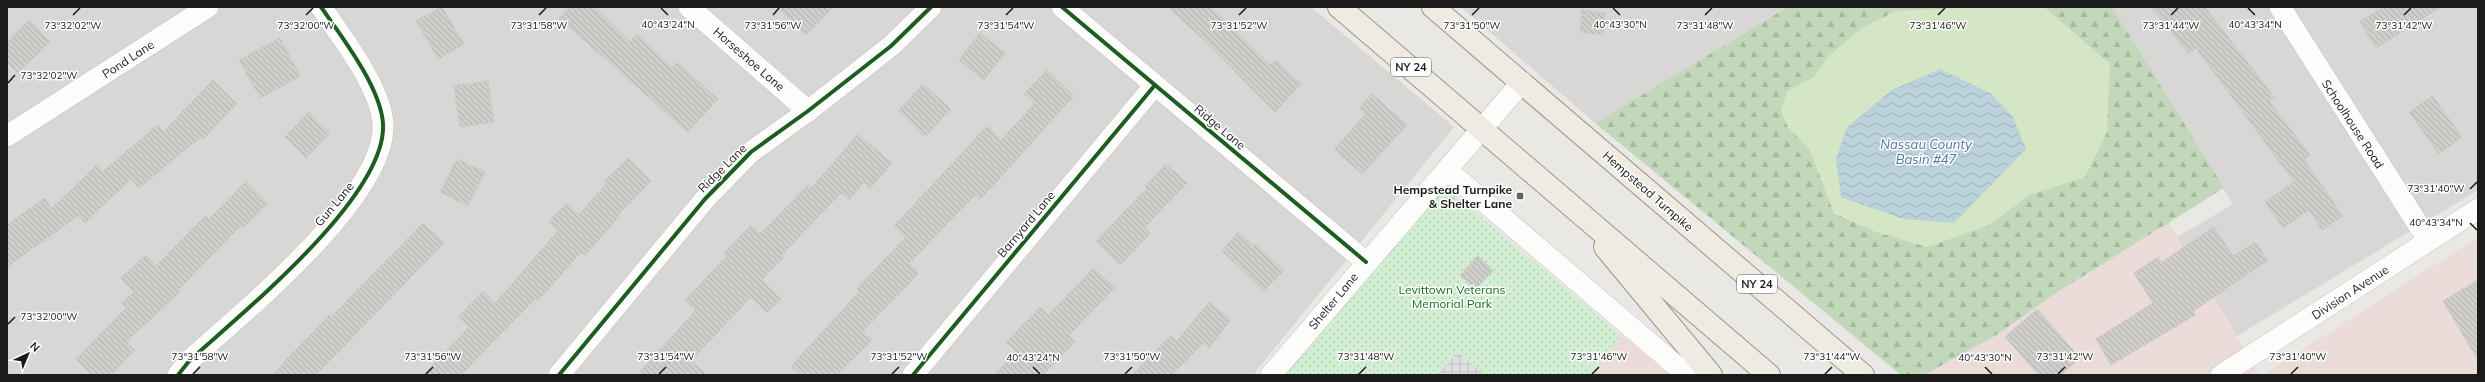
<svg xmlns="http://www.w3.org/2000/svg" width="2485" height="382" font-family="Mulish,sans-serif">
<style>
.residential{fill:#d8d7d5}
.commercial{fill:#ebdcda}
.grass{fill:#d4e6c4}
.forest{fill:url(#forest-firs);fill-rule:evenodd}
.park{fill:url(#park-dots)}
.plaza{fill:url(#plaza-grid)}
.water{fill:url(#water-waves)}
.building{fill:url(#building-back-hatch);stroke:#ccc9c5}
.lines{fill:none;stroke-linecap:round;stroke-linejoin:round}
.minor-casing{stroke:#c2c2c0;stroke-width:22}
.primary-casing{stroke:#9d9683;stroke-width:24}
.minor{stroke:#fcfcfb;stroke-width:21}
.primary{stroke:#efebe3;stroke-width:22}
.cycleway-casing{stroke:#fff;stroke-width:6}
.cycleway{stroke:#1b5e20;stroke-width:4}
.ticks{fill:none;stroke:#1b1b1b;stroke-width:1.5}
.poi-dot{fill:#636361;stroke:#fff;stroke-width:1.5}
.labels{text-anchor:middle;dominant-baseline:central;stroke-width:3;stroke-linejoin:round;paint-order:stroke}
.shield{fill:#fff;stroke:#5f5f5f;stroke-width:1}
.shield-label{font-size:11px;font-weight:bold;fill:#1b1b1b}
.street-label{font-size:12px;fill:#1b1b1b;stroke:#fff}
.poi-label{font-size:12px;font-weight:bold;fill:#1b1b1b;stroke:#fff;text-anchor:end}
.park-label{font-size:12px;fill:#12701f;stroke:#fff}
.water-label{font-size:13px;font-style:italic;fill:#4f74a3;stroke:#fff}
.ticks-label{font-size:10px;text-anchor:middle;fill:#1b1b1b;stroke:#fff;stroke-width:3;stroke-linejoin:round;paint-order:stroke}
</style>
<defs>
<pattern id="forest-firs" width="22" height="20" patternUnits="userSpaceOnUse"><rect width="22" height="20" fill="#c3d7ba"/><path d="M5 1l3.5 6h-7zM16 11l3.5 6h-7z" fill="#a7b89f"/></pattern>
<pattern id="park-dots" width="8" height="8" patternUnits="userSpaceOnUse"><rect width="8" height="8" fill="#d2efd4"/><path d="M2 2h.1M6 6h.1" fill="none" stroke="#b4ccb5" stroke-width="1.8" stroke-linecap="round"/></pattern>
<pattern id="plaza-grid" width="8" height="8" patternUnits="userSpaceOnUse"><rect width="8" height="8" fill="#dfdee2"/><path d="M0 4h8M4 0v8" fill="none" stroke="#bfbec1"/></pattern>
<pattern id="water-waves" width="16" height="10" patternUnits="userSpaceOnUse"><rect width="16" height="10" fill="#b9d2db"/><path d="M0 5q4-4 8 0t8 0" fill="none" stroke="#9eb4bb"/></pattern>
<pattern id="building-back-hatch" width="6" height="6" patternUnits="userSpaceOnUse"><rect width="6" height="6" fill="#d0cecb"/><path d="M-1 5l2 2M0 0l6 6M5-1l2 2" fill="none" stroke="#b2b0ae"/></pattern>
</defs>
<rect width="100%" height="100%" fill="#e9e8e4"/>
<g class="residential">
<polygon points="7,7 1311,7 1454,127 1253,375 7,375"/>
<polygon points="1461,7 1788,7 1595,123"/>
<polygon points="2112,7 2478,7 2478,190 2237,336 2181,244 2056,293 2168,222 2178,237 2233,204"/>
</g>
<g class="commercial">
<polygon points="2168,222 2260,375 1924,375 1998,334 2056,293"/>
<polygon points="2478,237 2478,375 2263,375"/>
<polygon points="1622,336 1628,340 1669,375 1591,375"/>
</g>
<polygon class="grass" points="1987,7 2044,7 2110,64 2108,132 2085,177 2031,194 1987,226 1927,247 1876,232 1834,212 1810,150 1788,127 1781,111 1787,90 1814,77 1829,56 1862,28 1896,11"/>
<path class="forest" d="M1788,7H2112L2224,188L2056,293L1998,334L1924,375H1901L1595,123ZM1987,7H2044L2110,64L2107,132L2085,177L2031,194L1987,226L1927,247L1876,232L1834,213L1810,150L1788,127L1781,111L1787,91L1814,77L1829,56L1862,28L1896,11Z"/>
<polygon class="park" points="1442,184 1622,336 1589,375 1283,375"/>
<polygon class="plaza" points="1457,352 1483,373 1482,375 1438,375"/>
<polygon class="water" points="1940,69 1990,93 2013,117 2026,149 1954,223 1903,219 1841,197 1836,159 1847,127 1892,90"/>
<g class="building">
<polygon points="442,7 464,44 438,59 416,21"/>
<polygon points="570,7 595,7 630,42 637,34 672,67 677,62 718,99 688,132 559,18"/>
<polygon points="777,7 833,7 806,35"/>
<polygon points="1168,7 1211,7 1271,65 1276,60 1301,84 1275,112 1204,40"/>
<polygon points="2151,7 2205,7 2274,97 2269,101 2310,155 2304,160 2343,216 2322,230 2309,210 2283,228 2265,202 2294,182 2196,48 2189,54"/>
<polygon points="2383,7 2441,7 2376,48 2360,22"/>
<polygon points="1582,10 1605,13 1603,35 1580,32"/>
<polygon points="29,20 50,42 18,73 7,62 7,42"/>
<polygon points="980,33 1005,53 984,80 959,60"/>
<polygon points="280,38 300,76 260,98 239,60"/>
<polygon points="1047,70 1074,96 980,200 975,195 909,264 919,273 863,331 872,340 837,375 802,375 791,366 860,291 857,288 906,237 894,226 987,126 1001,140 1034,104 1024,94"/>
<polygon points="213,80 237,104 203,139 201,137 139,188 131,179 85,223 78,216 7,267 7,225 44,198 52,208 97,165 103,171 158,125 163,132"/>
<polygon points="488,81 494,122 460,127 454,86"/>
<polygon points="923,84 951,109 925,137 898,111"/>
<polygon points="1372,94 1407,125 1362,174 1334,149 1366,114 1359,108"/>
<polygon points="2433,96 2462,137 2439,154 2409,112"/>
<polygon points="309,112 330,133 306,158 285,137"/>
<polygon points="858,134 892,163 870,189 864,182 849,200 841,193 782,255 784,257 762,280 781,299 767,313 751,297 691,361 707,375 637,375 696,310 685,300 727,256 724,253 751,225 760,234 808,185 811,188"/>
<polygon points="628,158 651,181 619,214 620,216 585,255 581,252 539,300 536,298 461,375 423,375 469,327 458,317 483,291 495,303 558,231 549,222 566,203 579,215 606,184 604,182"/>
<polygon points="457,159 485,172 468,206 440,192"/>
<polygon points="1166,164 1187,183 1145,227 1151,233 1120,265 1096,241 1147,188 1145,186"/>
<polygon points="246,181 268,203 244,227 242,225 178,290 180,292 126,342 135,350 111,375 92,375 76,359 126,308 122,303 134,292 121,278 146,255 156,266 205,216 209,219"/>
<polygon points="423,223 444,243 316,375 272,375 329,315 331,317"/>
<polygon points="2214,227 2233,256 2255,242 2268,260 2193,311 2195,315 2111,365 2096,339 2153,303 2134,273 2158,257 2162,262"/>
<polygon points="1238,232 1254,246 1256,244 1284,270 1264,291 1222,251"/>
<polygon points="1478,256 1493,271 1475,289 1460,275"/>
<polygon points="1094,268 1115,288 1069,335 1075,342 1043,375 994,375 1016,352 1006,342 1040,307 1048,315"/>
<polygon points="2478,280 2478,360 2443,301"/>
<polygon points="1209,302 1231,320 1209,348 1203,343 1172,375 1132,375 1171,335 1177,341"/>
<polygon points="2037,309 2080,358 2061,375 2039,375 2005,337"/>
</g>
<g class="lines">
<g class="minor-casing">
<g id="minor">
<polyline points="689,7 808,111"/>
<polyline points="1062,7 1366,262"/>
<polyline points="2280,7 2428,240"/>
<polyline points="7,136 208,7"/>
<polyline points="1447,170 1687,375"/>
<path d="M178,375L190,360C242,313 387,196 383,124C381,88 342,37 321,7"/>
<polyline points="559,375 705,199 751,152 808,111 891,46 931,7"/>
<polyline points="913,375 1155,85"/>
<polyline points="1271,375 1522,82"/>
<polyline points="2221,375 2478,209"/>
</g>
</g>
<g class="primary-casing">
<g id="primary">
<polyline points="1339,7 1769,375"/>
<polyline points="1433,7 1863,375"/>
<polyline points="1605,247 1711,375"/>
</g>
</g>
<use href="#minor" class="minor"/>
<use href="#primary" class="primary"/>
<g class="cycleway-casing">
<g id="cycleway">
<polyline points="1062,7 1366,262"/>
<path d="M178,375L190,360C242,313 387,196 383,124C381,88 342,37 321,7"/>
<polyline points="559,375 705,199 751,152 808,111 891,46 931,7"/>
<polyline points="913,375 1155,85"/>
</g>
</g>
<use href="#cycleway" class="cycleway"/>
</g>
<path class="ticks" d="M661,8L668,15M1613,8L1620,15M2248,8L2255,15M73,15L80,8M306,15L313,8M539,15L546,8M773,15L779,8M1006,15L1013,8M1239,15L1246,8M1472,15L1479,8M1705,15L1712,8M1938,15L1945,8M2171,15L2178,8M2404,15L2411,8M8,83L15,75M2470,189L2477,182M2470,223L2477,230M8,324L15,317M1033,367L1040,374M1985,367L1992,374M193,374L200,367M426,374L433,367M659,374L666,367M892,374L899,367M1125,374L1132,367M1359,374L1366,367M1592,374L1599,367M1825,374L1832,367M2058,374L2065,367M2291,374L2298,367"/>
<rect class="poi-dot" x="1516" y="192" width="8" height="8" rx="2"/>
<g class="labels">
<g class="shield">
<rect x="1391" y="58" width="40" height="18" rx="3"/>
<rect x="1737" y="275" width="40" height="18" rx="3"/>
</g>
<g class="shield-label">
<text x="1411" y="67">NY 24</text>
<text x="1757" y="284">NY 24</text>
</g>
<g class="street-label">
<text transform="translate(128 59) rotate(-33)">Pond Lane</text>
<text transform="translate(749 59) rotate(41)">Horseshoe Lane</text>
<text transform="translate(2353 124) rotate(57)">Schoolhouse Road</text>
<text transform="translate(1220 127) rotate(40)">Ridge Lane</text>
<text transform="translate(722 168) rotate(-45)">Ridge Lane</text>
<text transform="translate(1648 191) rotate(41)">Hempstead Turnpike</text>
<text transform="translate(334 204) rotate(-50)">Gun Lane</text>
<text transform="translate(1026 224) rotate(-50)">Barnyard Lane</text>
<text transform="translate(2350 292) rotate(-33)">Division Avenue</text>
<text transform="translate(1333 301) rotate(-50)">Shelter Lane</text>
</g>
<g class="poi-label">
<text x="1512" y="189">Hempstead Turnpike<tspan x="1512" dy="14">&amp; Shelter Lane</tspan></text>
</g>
<g class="park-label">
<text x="1452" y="289">Levittown Veterans<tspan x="1452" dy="14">Memorial Park</tspan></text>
</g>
<g class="water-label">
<text x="1926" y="144">Nassau County<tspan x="1926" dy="15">Basin #47</tspan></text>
</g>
</g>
<g class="ticks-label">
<text x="668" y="28">40°43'24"N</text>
<text x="1620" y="28">40°43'30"N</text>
<text x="2255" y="28">40°43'34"N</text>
<text x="73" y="29">73°32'02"W</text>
<text x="306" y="29">73°32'00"W</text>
<text x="539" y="29">73°31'58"W</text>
<text x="773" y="29">73°31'56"W</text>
<text x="1006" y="29">73°31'54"W</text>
<text x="1239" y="29">73°31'52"W</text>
<text x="1472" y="29">73°31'50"W</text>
<text x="1705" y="29">73°31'48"W</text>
<text x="1938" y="29">73°31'46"W</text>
<text x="2171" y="29">73°31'44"W</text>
<text x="2404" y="29">73°31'42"W</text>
<text x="49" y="79">73°32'02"W</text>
<text x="2436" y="192">73°31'40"W</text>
<text x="2436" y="226">40°43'34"N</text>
<text x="49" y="320">73°32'00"W</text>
<text x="200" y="360">73°31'58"W</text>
<text x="433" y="360">73°31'56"W</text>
<text x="666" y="360">73°31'54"W</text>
<text x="899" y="360">73°31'52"W</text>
<text x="1132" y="360">73°31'50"W</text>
<text x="1366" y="360">73°31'48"W</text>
<text x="1599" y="360">73°31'46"W</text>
<text x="1832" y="360">73°31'44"W</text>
<text x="2065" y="360">73°31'42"W</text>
<text x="2298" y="360">73°31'40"W</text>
<text x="1033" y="361">40°43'24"N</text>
<text x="1985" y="361">40°43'30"N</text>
</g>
<rect width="2485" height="382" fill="none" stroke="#1b1b1b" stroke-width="16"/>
<g transform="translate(28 354) rotate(44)" stroke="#ffffff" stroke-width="3" paint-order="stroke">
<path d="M0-3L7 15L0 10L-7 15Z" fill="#1b1b1b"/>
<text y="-6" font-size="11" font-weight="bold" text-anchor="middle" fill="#1b1b1b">N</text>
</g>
</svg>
